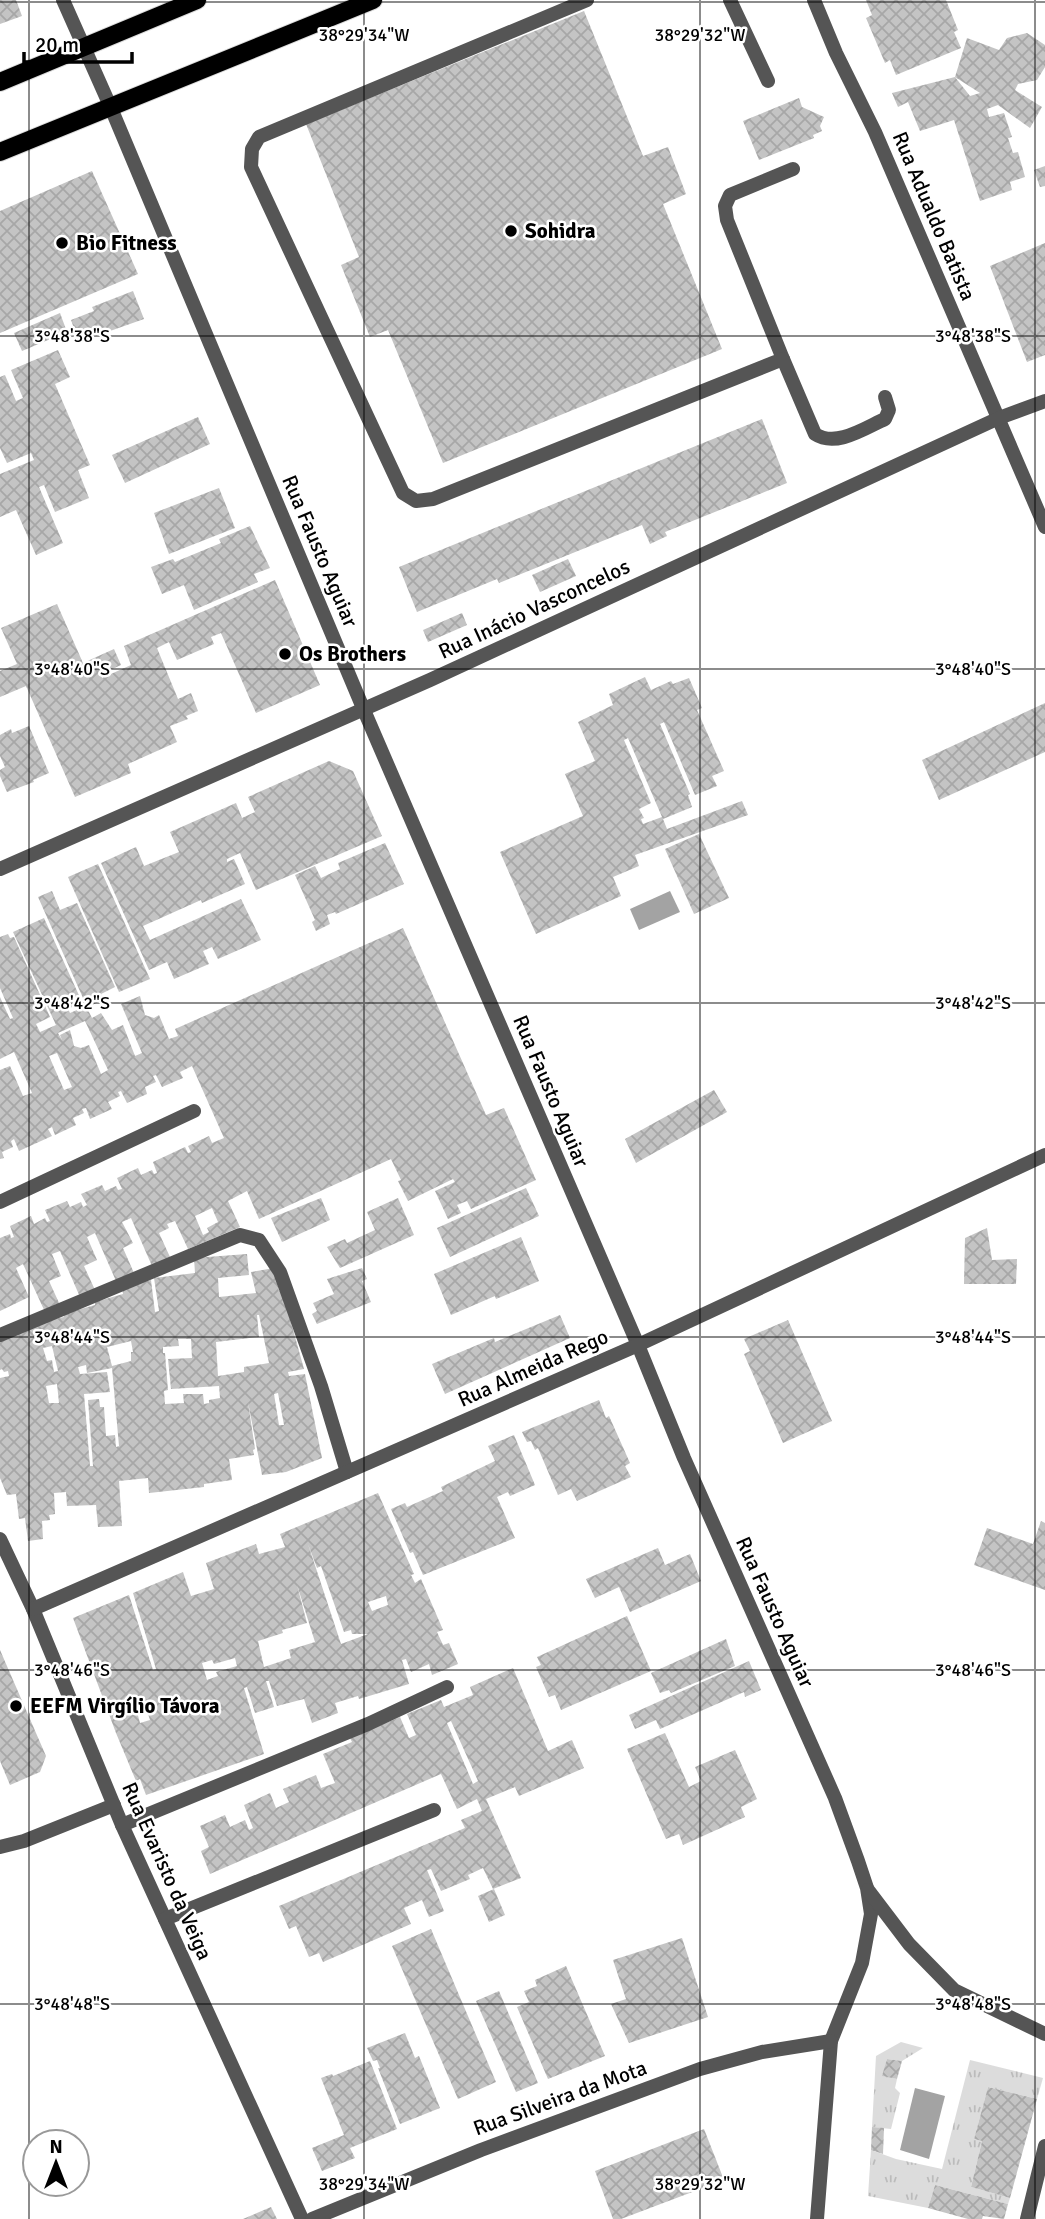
<svg xmlns="http://www.w3.org/2000/svg" width="1045" height="2219" font-family="Signika,sans-serif">
<style>
.grass{fill:url(#grass-tufts)}
.water{fill:#a3a3a3}
.building{fill:url(#building-cross-hatch);fill-rule:evenodd}
.lines{fill:none;stroke-linecap:round;stroke-linejoin:round}
.primary-casing{stroke:#dbdbdb;stroke-width:20}
.service{stroke:#555;stroke-width:14}
.minor{stroke:#555;stroke-width:14}
.primary{stroke:#000;stroke-width:18}
.ticks{fill:none;stroke:#000;stroke-width:2;stroke-opacity:0.45}
.poi-dot{fill:#000;stroke:#fff;stroke-width:2.5}
.labels{text-anchor:middle;dominant-baseline:central;stroke-width:5;stroke-linejoin:round;paint-order:stroke}
.street-label{font-size:21px;fill:#000;stroke:#fff}
.poi-label{font-size:21px;font-weight:bold;fill:#000;stroke:#fff;text-anchor:start}
.ticks-label{font-size:18px;text-anchor:middle;fill:#000;stroke:#fff;stroke-width:5;stroke-linejoin:round;paint-order:stroke}
</style>
<defs>
<pattern id="grass-tufts" width="24" height="20" patternUnits="userSpaceOnUse" patternTransform="scale(1.75)"><rect width="24" height="20" fill="#dcdcdc"/><path d="M3 7l-1-3M5 7V3M7 7l1-3M15 17l-1-3M17 17v-4M19 17l1-3" fill="none" stroke="#bbb"/></pattern>
<pattern id="building-cross-hatch" width="8" height="8" patternUnits="userSpaceOnUse" patternTransform="scale(1.75)"><rect width="8" height="8" fill="#c4c4c4"/><path d="M0 0l8 8M0 8l8-8" fill="none" stroke="#a7a7a7"/></pattern>
</defs>
<rect width="100%" height="100%" fill="#fff"/>
<g class="grass">
<polygon points="901,2042 923,2048 902,2061 887,2059 883,2076 897,2079 895,2088 900,2093 891,2129 872,2127 876,2056"/>
<polygon points="970,2060 1043,2078 1037,2099 988,2087 974,2139 982,2141 971,2187 1010,2198 1008,2204 935,2185 928,2208 868,2196 871,2150 896,2159 942,2169"/>
</g>
<g class="water">
<polygon points="670,891 680,912 639,930 630,909"/>
<polygon points="915,2088 945,2096 929,2159 900,2150"/>
</g>
<g class="building">
<polygon points="0,0 16,0 22,16 0,24"/>
<polygon points="866,0 946,0 958,30 954,32 961,48 896,75 890,60 885,63 866,18 872,15"/>
<polygon points="584,11 643,156 668,147 686,194 663,204 722,349 443,463 388,330 370,337 341,265 359,257 306,124"/>
<polygon points="1027,33 1045,45 1045,67 1037,80 1018,84 1015,90 1042,107 1030,128 998,105 987,109 989,117 1004,113 1012,137 1008,138 1013,153 1018,152 1025,177 1010,182 1012,190 980,201 954,120 920,131 908,102 898,107 892,93 955,77 970,96 980,93 955,77 967,38 999,50 1007,38"/>
<polygon points="799,98 802,107 824,117 820,126 822,131 813,135 814,138 759,160 743,121"/>
<polygon points="1045,166 1045,186 1040,187 1034,170"/>
<polygon points="92,171 138,274 0,333 0,211"/>
<polygon points="1045,243 1045,355 1027,362 990,266"/>
<polygon points="133,291 144,319 79,342 71,320 94,311 92,307"/>
<polygon points="60,313 67,332 22,351 14,333"/>
<polygon points="58,350 70,377 55,384 90,465 78,470 89,498 55,512 44,485 39,487 63,543 36,555 16,510 0,517 0,474 34,460 31,453 7,463 0,448 0,377 5,375 16,401 23,398 11,370"/>
<polygon points="198,417 210,444 125,483 112,455"/>
<polygon points="762,419 787,483 665,532 667,536 650,544 642,525 499,583 497,579 417,612 399,567"/>
<polygon points="219,488 235,528 169,554 154,513"/>
<polygon points="250,526 270,568 254,574 258,582 194,610 184,585 162,594 151,567 173,559 175,562 221,543 219,539"/>
<polygon points="568,559 576,576 540,592 532,575"/>
<polygon points="275,580 320,685 256,713 221,633 211,637 214,644 177,660 169,642 157,648 178,699 191,693 198,711 186,716 188,719 170,726 177,742 128,764 131,773 75,797 26,686 0,697 0,671 17,664 1,628 57,604 83,663 114,649 121,665 101,674 102,678 131,665 124,646"/>
<polygon points="462,613 467,625 428,642 423,630"/>
<path d="M645,677L651,690L671,681L673,684L689,678L702,708L697,710L724,771L712,776L717,786L695,795L664,722L660,724L690,794L688,795L692,807L663,819L667,829L742,801L748,815L635,855L639,866L613,877L621,896L536,934L500,852L583,816L565,774L595,761L578,722L613,705L609,694ZM628,738L662,817L643,824L641,819L644,818L639,809L651,803L624,740Z"/>
<polygon points="1045,703 1045,752 939,800 922,760"/>
<polygon points="29,726 49,773 33,780 34,782 7,792 0,776 0,770 5,767 0,756 0,735 11,729 12,733"/>
<polygon points="329,761 353,771 382,836 256,890 240,853 227,859 227,862 234,859 245,884 202,903 201,900 143,926 150,940 241,899 261,940 218,959 212,947 203,951 209,964 174,979 167,962 149,970 101,863 136,847 144,866 179,852 170,832 236,803 242,818 255,812 248,797"/>
<polygon points="699,834 729,898 694,914 665,849"/>
<polygon points="385,843 404,884 336,914 335,912 327,915 330,924 316,931 312,922 315,920 295,875 315,866 321,878 340,869 338,863"/>
<polygon points="98,864 150,979 119,992 68,877"/>
<polygon points="52,891 60,910 77,903 115,987 101,994 104,1000 87,1007 38,897"/>
<path d="M44,918L82,1002L68,1009L70,1013L86,1006L92,1018L101,1013L112,1030L123,1025L135,1056L142,1053L121,1004L140,996L145,1015L154,1018L159,1015L169,1039L178,1036L175,1029L403,928L486,1115L504,1108L536,1180L471,1209L467,1201L457,1205L461,1213L448,1219L435,1191L455,1182L453,1179L408,1201L398,1181L401,1180L391,1159L259,1219L247,1191L228,1201L240,1227L188,1249L175,1221L167,1224L169,1228L159,1233L170,1257L152,1266L131,1218L122,1222L133,1243L123,1248L134,1273L116,1281L95,1233L87,1237L97,1260L84,1266L95,1290L80,1297L60,1251L52,1254L61,1276L49,1281L60,1305L45,1312L23,1264L16,1268L29,1297L0,1311V1238L10,1234L11,1238L14,1237L10,1226L31,1216L34,1224L45,1218L47,1222L50,1221L45,1210L67,1201L70,1207L81,1202L83,1207L87,1205L81,1194L102,1185L105,1191L116,1186L118,1190L122,1189L117,1178L138,1168L141,1175L152,1170L154,1174L157,1173L153,1162L185,1147L188,1153L191,1152L188,1146L209,1136L212,1143L224,1138L192,1066L180,1072L183,1078L162,1087L156,1075L153,1076L156,1082L145,1087L147,1094L127,1103L121,1091L118,1092L120,1096L108,1102L112,1109L90,1119L86,1108L82,1109L84,1113L73,1118L76,1125L55,1135L52,1127L48,1129L52,1136L19,1151L14,1139L11,1141L13,1147L2,1152L4,1158L0,1159V1070L10,1066L23,1096L32,1093L14,1052L0,1059V997L10,1019L13,1018L0,988V937L8,934L10,938L14,937L50,1017L36,1024L40,1032L56,1025L13,932ZM85,1021L108,1070L101,1074L89,1045L81,1048L74,1046L70,1030L60,1035L62,1040L58,1033ZM57,1053L72,1087L64,1090L49,1056ZM212,1208L218,1222L207,1228L209,1232L203,1235L195,1216Z"/>
<polygon points="714,1090 727,1112 636,1163 625,1139"/>
<polygon points="526,1188 539,1216 450,1257 437,1228"/>
<polygon points="321,1198 330,1220 282,1242 271,1218"/>
<polygon points="398,1198 414,1235 340,1268 327,1247 345,1239 347,1243 375,1230 367,1212"/>
<polygon points="987,1228 992,1260 1017,1259 1016,1284 964,1284 965,1238"/>
<polygon points="521,1237 539,1281 496,1299 495,1296 451,1315 434,1274"/>
<path d="M247,1254L249,1275L218,1278L219,1297L256,1293L251,1272L274,1268L279,1291L282,1290L304,1369L288,1372L289,1376L305,1374L322,1458L286,1472L262,1475L248,1402L255,1449L253,1450L254,1455L229,1459L232,1480L204,1484V1487L149,1493L148,1478L119,1481L122,1526L98,1527L96,1505L67,1506L66,1492L54,1493L55,1514L49,1515L50,1520L42,1521L43,1539L28,1541L25,1518L19,1519L16,1494L7,1495L0,1478V1378L9,1376L8,1371L4,1372L2,1369L0,1370V1342L36,1323L64,1317L63,1314L95,1305V1302L123,1294L122,1287L151,1280L155,1312L159,1311L154,1278L195,1273L194,1258ZM257,1315H259L269,1363L244,1367V1372L218,1376L216,1342L259,1337ZM178,1339H191L192,1358L168,1359L171,1389L219,1386L220,1398L209,1400V1403L204,1404L203,1394H183L184,1403L165,1404L164,1391L168,1390L165,1353H163V1347L179,1346ZM131,1341L133,1352H131V1361L112,1366L107,1347ZM52,1346L58,1371L54,1372L52,1360L47,1361L43,1348ZM86,1365L87,1373L112,1368L119,1446L116,1447L115,1435L106,1436L104,1407H100L99,1399L88,1400L93,1466H90L84,1394L110,1392L107,1372L80,1374L78,1367ZM57,1384L59,1403H49L46,1386ZM278,1393L284,1425H279L274,1394Z"/>
<polygon points="362,1268 367,1279 362,1281 371,1302 317,1324 312,1314 317,1311 313,1303 334,1294 327,1279"/>
<polygon points="560,1315 570,1338 445,1394 432,1364 494,1338 495,1342"/>
<polygon points="788,1320 832,1421 783,1443 744,1354 750,1351 744,1339"/>
<polygon points="599,1400 606,1418 609,1416 630,1463 625,1466 631,1477 577,1501 571,1489 558,1495 538,1448 535,1450 531,1441 527,1442 522,1432"/>
<polygon points="514,1435 535,1485 510,1496 508,1492 497,1497 515,1538 423,1575 413,1552 410,1553 391,1509 405,1503 407,1507 443,1491 441,1487 495,1461 488,1446"/>
<path d="M378,1493L414,1574L411,1575L415,1583L421,1579L443,1630L437,1632L443,1645L449,1643L458,1664L432,1675L429,1664L411,1672L406,1659L402,1660L409,1684L359,1699L358,1696L335,1703L338,1713L312,1723L304,1699L277,1706L269,1681H266L274,1707L255,1713L247,1687L244,1688L264,1754L146,1795L140,1779L136,1781L116,1733L73,1618L129,1595L153,1670L156,1669L133,1593L183,1572L191,1596L214,1589L206,1563L256,1544L259,1554L285,1547L280,1534ZM308,1544L317,1568L321,1566L344,1632L351,1630L352,1634H368L341,1644ZM297,1585L315,1642L289,1650L291,1658L264,1667L258,1641L283,1633L282,1630L307,1623ZM386,1596L388,1605L372,1611L368,1602ZM235,1658L237,1666L216,1672L218,1676L207,1680L202,1663L212,1660L214,1664ZM145,1705L150,1720L140,1723L136,1708Z"/>
<polygon points="1041,1521 1045,1523 1045,1590 974,1565 987,1528 1033,1544"/>
<polygon points="658,1548 665,1565 690,1554 701,1581 630,1612 619,1587 595,1598 586,1579"/>
<polygon points="627,1616 651,1671 561,1710 555,1695 549,1697 536,1667 541,1665 537,1657"/>
<polygon points="726,1639 735,1666 671,1693 669,1690 660,1693 651,1673"/>
<polygon points="0,1650 46,1756 40,1772 10,1785 0,1761"/>
<polygon points="749,1661 761,1690 745,1697 744,1692 660,1729 656,1720 635,1729 629,1715"/>
<path d="M513,1668L548,1751L572,1740L584,1768L519,1796L515,1787L486,1799L521,1878L493,1889L483,1868L468,1875L470,1879L441,1891L431,1869L427,1870L444,1911L429,1917L422,1900L404,1908L411,1924L323,1962L319,1953L309,1957L296,1926L289,1929L279,1906L465,1828L461,1820L482,1811L477,1799L457,1809L441,1774L210,1874L201,1851L209,1847L200,1826L225,1815L230,1827L245,1820L249,1830L253,1828L244,1805L270,1793L276,1808L289,1802L283,1789L316,1775L321,1788L335,1783L323,1754L352,1742L350,1738L400,1717L409,1738L416,1735L407,1714L441,1700L444,1707L473,1695L470,1687ZM451,1721L478,1781L473,1784L447,1723Z"/>
<polygon points="665,1733 689,1787 701,1781 695,1767 735,1750 757,1799 741,1807 745,1817 683,1845 679,1834 666,1839 627,1749"/>
<polygon points="494,1889 505,1915 489,1922 478,1896"/>
<polygon points="431,1929 496,2082 458,2099 392,1946"/>
<polygon points="682,1938 708,2017 629,2043 611,2004 626,1999 613,1960"/>
<polygon points="566,1966 605,2056 548,2079 517,2007 529,2002 524,1991 537,1986 535,1980"/>
<polygon points="499,1991 538,2083 516,2092 476,2001"/>
<polygon points="405,2033 415,2058 419,2056 440,2108 400,2124 378,2068 380,2068 377,2060 373,2061 367,2048"/>
<polygon points="887,2059 902,2061 897,2079 882,2076"/>
<polygon points="370,2061 397,2129 350,2148 355,2158 322,2171 312,2148 344,2135 321,2078 332,2074 333,2076"/>
<polygon points="988,2087 1037,2099 1010,2198 971,2187 982,2141 974,2139"/>
<polygon points="872,2127 884,2128 883,2154 871,2150"/>
<polygon points="704,2129 724,2180 621,2219 613,2219 595,2171"/>
<polygon points="935,2185 1008,2204 1004,2219 983,2216 982,2219 968,2219 928,2208"/>
<polygon points="271,2207 277,2219 243,2219"/>
</g>
<g class="lines">
<g class="primary-casing">
<g id="primary">
<polyline points="0,82 197,0"/>
<polyline points="0,152 373,0"/>
</g>
</g>
<g class="service">
<polyline points="587,0 259,137 252,149 251,167 403,493 416,501 433,499 783,359 727,220 725,206 730,195 793,169"/>
<polyline points="730,0 768,81"/>
<path d="M783,359L815,434C836,448 865,428 885,419L889,410L885,397"/>
<polyline points="0,1335 240,1235 259,1240 280,1272 321,1386 347,1472"/>
</g>
<g class="minor">
<polyline points="63,0 111,108 363,708 638,1345 684,1458 835,1798 858,1861 867,1888 871,1914 862,1963 831,2041 817,2219"/>
<polyline points="814,0 836,53 875,132 1045,527"/>
<polyline points="0,869 430,680 999,418 1045,401"/>
<polyline points="0,1202 194,1111"/>
<polyline points="0,1539 33,1609 122,1825 302,2219"/>
<polyline points="33,1609 638,1345 1045,1155"/>
<polyline points="122,1825 368,1724 447,1687"/>
<polyline points="0,1847 24,1841 114,1805"/>
<polyline points="868,1890 909,1944 954,1990 1045,2034"/>
<polyline points="165,1919 434,1810"/>
<polyline points="312,2219 481,2150 700,2069 762,2052 831,2041"/>
<polyline points="1027,2219 1045,2146"/>
</g>
<use href="#primary" class="primary"/>
</g>
<path class="ticks" d="M29,0V2219M364,0V2219M700,0V2219M1035,0V2219M0,2H1045M0,336H1045M0,669H1045M0,1003H1045M0,1337H1045M0,1670H1045M0,2004H1045"/>
<g class="poi-dot">
<circle cx="511" cy="231" r="7"/>
<circle cx="62" cy="243" r="7"/>
<circle cx="285" cy="654" r="7"/>
<circle cx="16" cy="1706" r="7"/>
</g>
<g class="labels">
<g class="street-label">
<text transform="translate(934 216) rotate(67)">Rua Adualdo Batista</text>
<text transform="translate(320 551) rotate(67)">Rua Fausto Aguiar</text>
<text transform="translate(534 609) rotate(-25)">Rua Inácio Vasconcelos</text>
<text transform="translate(551 1091) rotate(67)">Rua Fausto Aguiar</text>
<text transform="translate(533 1368) rotate(-24)">Rua Almeida Rego</text>
<text transform="translate(775 1612) rotate(66)">Rua Fausto Aguiar</text>
<text transform="translate(167 1871) rotate(66)">Rua Evaristo da Veiga</text>
<text transform="translate(560 2098) rotate(-20)">Rua Silveira da Mota</text>
</g>
<g class="poi-label">
<text x="525" y="231">Sohidra</text>
<text x="76" y="243">Bio Fitness</text>
<text x="299" y="654">Os Brothers</text>
<text x="30" y="1706">EEFM Virgílio Távora</text>
</g>
</g>
<g class="ticks-label">
<text x="364" y="41">38°29'34"W</text>
<text x="700" y="41">38°29'32"W</text>
<text x="72" y="342">3°48'38"S</text>
<text x="973" y="342">3°48'38"S</text>
<text x="72" y="675">3°48'40"S</text>
<text x="973" y="675">3°48'40"S</text>
<text x="72" y="1009">3°48'42"S</text>
<text x="973" y="1009">3°48'42"S</text>
<text x="72" y="1343">3°48'44"S</text>
<text x="973" y="1343">3°48'44"S</text>
<text x="72" y="1676">3°48'46"S</text>
<text x="973" y="1676">3°48'46"S</text>
<text x="72" y="2010">3°48'48"S</text>
<text x="973" y="2010">3°48'48"S</text>
<text x="364" y="2190">38°29'34"W</text>
<text x="700" y="2190">38°29'32"W</text>
</g>
<g transform="translate(56 2163)"><circle r="33" fill="#ffffff" stroke="#999999" stroke-width="2"/>
<path d="M0-5L12 26L0 18L-12 26Z" fill="#000000"/>
<text y="-10" font-size="19" font-weight="bold" text-anchor="middle" fill="#000000">N</text>
</g>
<path d="M24 52v10h108v-10" fill="none" stroke="#000000" stroke-width="3.5"/>
<text x="35" y="52" font-size="21" fill="#000000" stroke="#ffffff" stroke-width="5" paint-order="stroke">20 m</text>
</svg>
